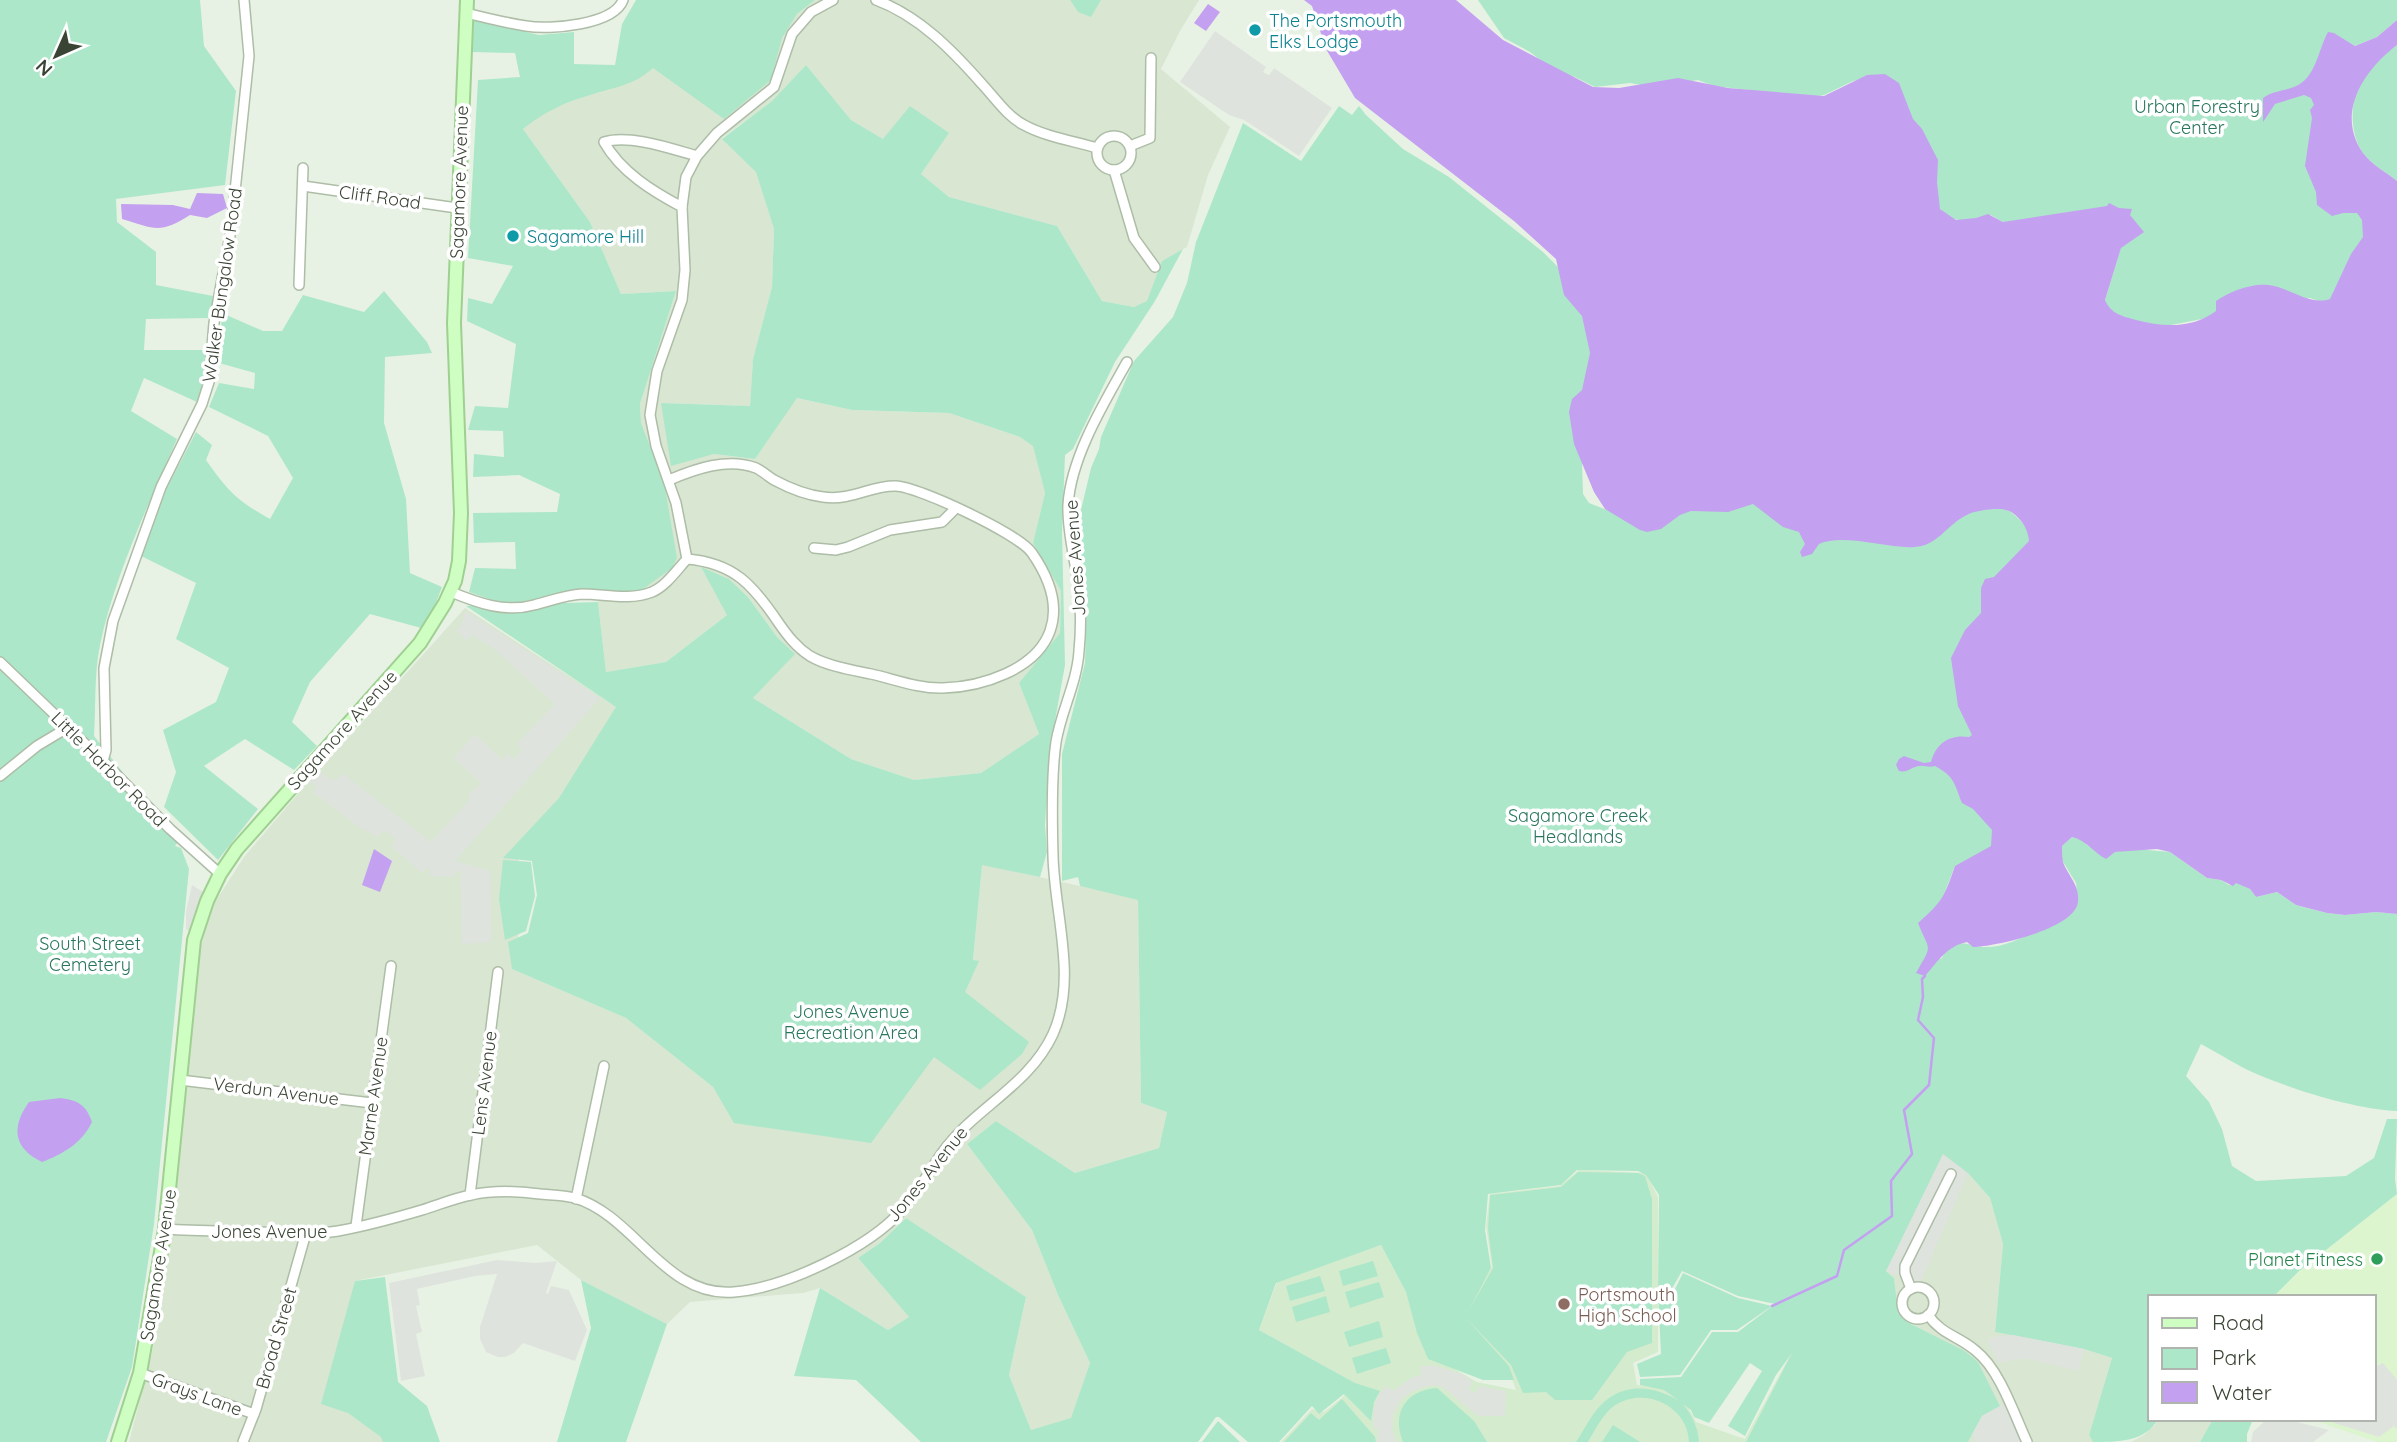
<svg xmlns="http://www.w3.org/2000/svg" width="2397" height="1442" font-family="Quicksand,sans-serif">
<style>
.residential{fill:#d8e6d2}
.commercial{fill:#ddf5cf}
.education{fill:#d5ebce}
.green{fill:#ade7ca}
.parking{fill:#dfe3dd}
.water{fill:#c4a0f0}
.lines{fill:none;stroke-linecap:round;stroke-linejoin:round}
.stream{stroke:#c4a0f0;stroke-width:2.5}
.street-casing{stroke:#aebda7;stroke-width:12}
.secondary-casing{stroke:#9fd092;stroke-width:16}
.street{stroke:#fff;stroke-width:9}
.secondary{stroke:#cefec2;stroke-width:12}
.culture-dot{fill:#0f9aa8;stroke:#fff;stroke-width:2.5}
.leisure-dot{fill:#2e9e5b;stroke:#fff;stroke-width:2.5}
.education-dot{fill:#8d6e63;stroke:#fff;stroke-width:2.5}
.labels{text-anchor:middle;dominant-baseline:central;stroke-width:7;stroke-linejoin:round;paint-order:stroke}
.culture-label{font-size:18px;fill:#0d838f;stroke:#fff;text-anchor:start}
.park-label{font-size:18px;fill:#28765c;stroke:#fff}
.street-label{font-size:18px;fill:#3a4434;stroke:#fff}
.leisure-label{font-size:18px;fill:#27864d;stroke:#fff;text-anchor:end}
.education-label{font-size:18px;fill:#785e54;stroke:#fff;text-anchor:start}
</style>
<rect width="100%" height="100%" fill="#e8f2e4"/>
<g class="residential">
<polygon points="815,0 1070,0 1078,12 1091,16 1101,0 1199,0 1180,31 1161,69 1230,127 1208,175 1187,247 1162,261 1148,301 1134,307 1102,301 1057,226 949,197 921,174 949,133 883,139 851,120 806,65 772,101 722,138 756,171 774,229 772,287 753,359 750,406 662,403 672,465 714,454 755,459 796,398 852,410 949,413 1020,437 1033,445 1045,493 1033,543 1061,591 1060,633 1019,683 1039,734 981,773 914,780 851,759 753,698 794,654 777,637 748,597 729,579 702,569 728,614 666,662 606,672 598,602 601,591 664,482 641,423 640,404 676,291 621,294 590,222 523,129 543,113 653,67 771,80 781,38 797,14"/>
<polygon points="465,608 627,714 519,854 518,953 512,969 626,1018 713,1087 735,1123 973,961 982,864 1138,899 1141,1103 1167,1112 1159,1148 1075,1173 996,1121 967,1144 1032,1230 1058,1295 1090,1363 1071,1419 1031,1430 1009,1375 1026,1297 906,1218 880,1243 858,1258 909,1317 888,1330 820,1288 803,1293 690,1302 667,1324 581,1280 537,1245 355,1281 348,1413 382,1437 383,1442 129,1442 152,1353 175,1205 194,971 210,910 244,857 302,789"/>
<polygon points="1968,1173 1990,1198 2003,1244 1995,1332 2084,1349 2112,1358 2089,1435 2093,1442 1968,1442 1982,1416 1999,1406 1978,1362 1965,1351 1907,1322 1897,1313 1894,1278 1886,1271"/>
<polygon points="2158,1419 2213,1419 2200,1442 2131,1442 2144,1435 2155,1425"/>
</g>
<polygon class="commercial" points="2397,1194 2397,1442 2377,1442 2310,1419 2374,1419 2374,1297 2273,1297 2298,1272"/>
<polygon class="education" points="1579,1170 1646,1173 1658,1197 1658,1352 1633,1363 1637,1385 1668,1389 1685,1401 1696,1422 1745,1439 1793,1350 1926,1442 1281,1442 1312,1409 1324,1412 1343,1397 1351,1381 1259,1330 1277,1282 1381,1245 1406,1292 1425,1352 1477,1382 1516,1390 1507,1366 1463,1316 1492,1267 1486,1226 1490,1194 1560,1186"/>
<g class="green">
<path d="M0,0H200L204,46L236,91L225,185L116,199L117,222L156,252V285L213,296L211,318L146,319L144,350H207L204,381L197,402L144,378L131,411L177,439C148,506 115,574 100,645C94,674 96,707 94,736L178,842L175,846L181,848L189,869L154,1224L132,1367L106,1442H0Z"/>
<path d="M636,0H815L797,14L782,38L771,80L724,119L653,68C632,87 613,87 587,96C563,103 543,113 523,129L590,222L621,294L676,291L640,404L641,423L664,482L677,558L672,568L639,592L569,590L545,598L504,604L469,592L475,568L516,569L515,542L474,543L473,513L557,512L560,494L519,475L473,477L474,454L504,457L503,431L468,430L475,406L508,408L516,344L467,321L468,298L492,304L513,266L468,258L478,80L520,77L515,53L472,52L474,20L539,35L574,32V64L615,65L622,24Z"/>
<polygon points="1070,0 1101,0 1091,17 1078,12"/>
<path d="M1478,0H2397V20L2377,37L2355,46L2335,34L2343,207L2380,222L2336,299L2322,302L2310,298L2166,326L2123,325L2108,308L2105,300L2121,247L2129,242L2003,222L1991,215C1980,219 1960,223 1948,217C1926,205 1918,102 1885,74L1853,81L1824,95L1811,97L1714,86L1698,80L1653,87L1630,83L1595,87L1575,77L1556,72L1530,52L1504,38Z"/>
<path d="M2397,45V181C2385,171 2373,166 2363,153C2350,134 2350,105 2359,84C2367,68 2383,55 2397,45Z"/>
<polygon points="806,65 851,120 883,139 910,106 949,133 921,174 949,197 1057,226 1102,301 1134,307 1147,301 1162,261 1183,249 1155,301 1115,362 1073,449 1065,455 1062,531 1065,665 1050,749 1045,825 1047,852 1040,877 982,865 973,960 979,961 965,992 1029,1042 1022,1054 980,1090 934,1057 871,1143 734,1123 713,1087 626,1018 512,969 508,942 528,933 537,895 532,861 503,858 559,798 616,707 466,606 598,602 606,672 666,662 727,615 701,567 729,579 748,597 777,637 795,654 753,698 851,759 914,780 981,773 1039,734 1019,683 1060,633 1061,591 1033,543 1045,493 1033,446 1020,437 949,413 852,410 797,398 755,459 714,454 671,466 661,403 750,406 753,359 772,287 774,229 756,172 722,139 772,101"/>
<path d="M1339,106L1352,115L1359,106L1366,115L1403,149L1449,177L1543,252L1571,280L1594,314L1582,463L1583,494L1589,503L1612,512L1680,514L1693,510L1730,511L1744,503L2006,509C2016,515 2024,523 2031,534L1984,731L1941,767L1991,815L1998,846L1954,868C1944,897 1931,919 1929,951L1941,959C1958,932 1967,948 1989,947C2021,945 2053,918 2078,901L2076,883L2062,860V846L2072,837L2082,839L2088,846L2115,852L2136,849L2170,852L2207,878L2221,880L2229,885L2236,882L2250,889L2256,897L2277,892L2296,905L2327,913L2345,915L2376,912L2397,914V1111C2356,1109 2297,1091 2259,1075C2239,1067 2220,1054 2201,1044L2186,1076L2209,1102L2222,1129L2232,1166L2256,1181L2346,1176L2374,1158L2387,1119H2397L2395,1179L2397,1194L2298,1272L2273,1297H2150V1419H2158C2146,1442 2117,1442 2093,1442L2089,1435L2112,1358L2084,1349L1995,1332L2003,1244L1990,1198L1968,1173L1886,1271L1894,1278L1898,1313L1907,1322L1965,1351L1978,1362L2000,1406L1982,1416L1968,1442H1746L1792,1353L1776,1375L1745,1436L1728,1426L1762,1371L1750,1363L1709,1423L1694,1417L1691,1410L1683,1404C1692,1415 1698,1427 1699,1442H1689C1688,1406 1644,1385 1614,1406C1603,1414 1595,1430 1588,1442H1576C1584,1430 1591,1415 1601,1405C1624,1381 1656,1386 1681,1402L1664,1390L1640,1385V1379L1681,1377L1712,1332H1738L1775,1304L1738,1296L1682,1271L1670,1292L1658,1290L1659,1195L1646,1175L1638,1171L1577,1170L1561,1185L1488,1194L1485,1230L1491,1268L1468,1312L1493,1268L1488,1229L1490,1195L1561,1187L1578,1172L1638,1173L1645,1176L1652,1199V1343L1627,1352L1592,1400H1555L1546,1392L1523,1393L1511,1365L1465,1317L1509,1366L1514,1380H1483L1428,1359L1417,1333L1406,1292L1381,1245L1276,1283L1259,1330L1355,1383L1380,1391L1374,1402L1371,1421L1344,1394L1319,1414L1312,1406L1279,1442H1248L1219,1417H1216L1198,1442H921L856,1380L794,1376L820,1288L888,1330L909,1317L858,1258L880,1243L906,1218L1026,1297L1009,1375L1031,1430L1071,1418L1090,1363L1058,1295L1032,1230L967,1144L996,1121L1075,1173L1159,1148L1167,1112L1141,1103L1138,900L1080,886L1078,877L1062,881V754L1085,663L1087,594L1074,539L1091,468L1099,449L1101,437L1134,361L1173,317L1187,283L1196,242L1243,123L1301,161Z"/>
<path d="M384,291L427,342L432,353L385,357L384,423L406,499L410,573L442,587L434,608L421,628L370,614L310,682L292,722L317,746L294,770L245,739L204,766L258,809L218,860L164,807L176,772L163,730L216,702L229,668L176,639L196,583L141,556L166,490L196,432L212,445L206,460C228,491 236,500 270,519L293,478L268,436L209,407L219,383L254,389L255,373L219,363L222,313L263,331H282L303,295L364,312Z"/>
<polygon points="503,860 531,862 535,896 526,931 505,940 499,899"/>
<polygon points="1373,1261 1378,1276 1343,1286 1339,1271"/>
<polygon points="1683,1273 1738,1298 1772,1306 1737,1330 1711,1330 1680,1375 1640,1377 1637,1364 1661,1354 1658,1293 1672,1295"/>
<polygon points="1320,1276 1325,1291 1290,1301 1286,1286"/>
<polygon points="385,1277 398,1382 427,1406 440,1442 383,1442 381,1437 348,1413 321,1404 355,1281"/>
<polygon points="581,1280 667,1324 626,1442 557,1442 591,1328"/>
<polygon points="1379,1282 1384,1297 1350,1308 1345,1292"/>
<polygon points="1326,1296 1330,1312 1296,1322 1292,1307"/>
<polygon points="1379,1321 1383,1337 1349,1347 1344,1332"/>
<polygon points="1386,1348 1391,1363 1357,1374 1352,1358"/>
<path d="M1437,1388L1474,1421L1487,1442H1403C1391,1413 1406,1390 1437,1388Z"/>
<polygon points="1342,1399 1375,1437 1376,1442 1284,1442 1311,1413 1319,1420"/>
<polygon points="2213,1419 2253,1419 2247,1434 2247,1442 2200,1442"/>
<polygon points="1218,1421 1240,1442 1202,1442"/>
<polygon points="1613,1425 1640,1442 1602,1442"/>
</g>
<g class="parking">
<polygon points="1215,31 1266,67 1263,72 1269,75 1274,68 1332,108 1299,156 1244,120 1229,115 1180,82"/>
<polygon points="465,611 600,698 455,861 490,871 491,942 462,944 460,875 464,874 455,870 455,877 430,876 429,867 422,873 391,846 396,839 384,830 378,837 359,827 313,792 317,787 310,781 319,771 327,778 337,780 342,773 431,842 470,799 468,796 481,783 454,758 475,734 502,760 508,754 514,759 523,750 517,744 555,704 493,648 472,635 467,641 456,630 462,624"/>
<polygon points="192,885 203,892 190,933 186,929 186,912"/>
<polygon points="1943,1154 1968,1173 1920,1283 1886,1271"/>
<polygon points="497,1260 535,1263 557,1261 546,1293 548,1294 551,1286 569,1290 587,1330 575,1361 523,1343 514,1353 505,1357 498,1357 486,1352 480,1339 480,1327 497,1274 475,1276 417,1289 420,1305 416,1306 422,1332 416,1334 425,1376 401,1381 389,1283"/>
<polygon points="2013,1335 2084,1349 2078,1371 2029,1359 2017,1359 1998,1363 1987,1339 1999,1336"/>
<polygon points="2383,1363 2397,1380 2397,1429 2394,1426 2379,1437 2322,1419 2374,1419 2374,1367"/>
<polygon points="1420,1366 1436,1366 1462,1374 1473,1382 1469,1390 1476,1393 1478,1386 1506,1391 1505,1416 1478,1416 1444,1388 1436,1385 1424,1387 1413,1391 1401,1399 1393,1415 1392,1429 1396,1442 1377,1442 1379,1429 1374,1428 1373,1418 1375,1403 1379,1394 1386,1386 1393,1391 1411,1378 1421,1375"/>
<polygon points="2004,1404 2022,1442 1976,1442 1972,1435 1982,1416"/>
<polygon points="2267,1419 2285,1419 2329,1430 2313,1442 2251,1442 2253,1432"/>
</g>
<g class="water">
<path d="M1304,0H1456L1503,40L1593,87L1619,88L1678,78L1728,88L1824,96L1867,75L1885,74L1899,83L1913,119L1922,129L1938,160L1937,182L1940,209L1956,220L1976,218L1988,214L2003,222L2107,206L2109,203L2119,208L2132,209L2130,215L2144,232L2121,248L2105,300C2111,314 2122,316 2136,320C2163,327 2192,329 2216,311V301C2229,292 2251,283 2268,285C2289,287 2309,306 2330,299L2351,254L2363,237L2362,220L2357,213H2343L2332,216L2317,205L2316,192L2305,166L2312,118L2310,110L2314,105L2311,98L2304,95L2275,104L2263,122V98C2272,91 2284,91 2294,87C2316,79 2318,50 2328,32L2334,33L2355,46L2377,37L2397,20V45C2364,70 2335,113 2363,153C2373,166 2385,171 2397,181V914L2376,912L2345,915L2327,913L2296,905L2277,892L2256,897L2250,889L2236,883L2233,886L2221,880L2207,878L2170,852L2157,849L2115,852L2106,859C2093,852 2086,840 2072,837L2062,846C2062,851 2062,857 2063,862C2068,876 2080,885 2078,902C2075,929 1994,947 1973,947L1967,942C1947,946 1938,961 1925,976L1916,973C1933,943 1930,953 1918,923C1943,901 1944,897 1955,866L1991,846L1992,830L1973,809L1962,803C1954,783 1955,777 1935,766C1928,768 1925,765 1919,766C1911,767 1908,773 1899,771L1896,765L1899,759L1904,756L1924,763L1931,762C1936,743 1950,734 1969,737L1972,735L1958,706L1951,658L1965,630L1981,613V588L1985,579L1994,577L2029,541C2028,530 2023,521 2014,514C2007,509 2003,509 1994,509C1983,510 1973,511 1963,517C1946,527 1936,546 1915,547C1887,549 1844,533 1819,544L1812,554L1802,557L1800,552L1805,544L1799,532L1783,527L1753,504L1728,512L1691,511L1680,515L1661,529L1647,532L1640,530L1605,509L1594,492L1574,444L1569,412L1572,399L1582,390L1590,353L1582,316L1564,295L1556,259L1514,221L1355,98L1326,49L1312,6Z"/>
<polygon points="1208,4 1220,12 1206,31 1194,23"/>
<path d="M197,193L223,194L227,208L207,218L190,215C160,234 155,229 122,219L121,204L173,205L190,209Z"/>
<polygon points="374,849 392,861 380,892 362,885"/>
<path d="M60,1098C78,1100 86,1105 92,1122C82,1143 63,1154 42,1162C13,1148 11,1127 29,1102Z"/>
</g>
<g class="lines">
<polyline class="stream" points="1772,1306 1837,1276 1844,1250 1892,1216 1891,1181 1912,1154 1904,1110 1929,1085 1934,1038 1918,1020 1923,997 1922,979 1925,976"/>
<g class="street-casing">
<g id="street">
<path d="M876,0C919,16 952,50 982,84C995,98 1007,116 1024,125C1046,137 1074,141 1097,148"/>
<path d="M466,13C486,18 506,23 526,26C550,30 614,25 623,0"/>
<circle cx="1114" cy="153" r="17"/>
<polyline points="1130,146 1150,138 1151,58"/>
<polyline points="1114,170 1134,238 1155,267"/>
<polyline points="303,186 457,208"/>
<polyline points="682,207 686,177 697,156 717,133 774,87 792,34 811,12 833,0"/>
<polyline points="299,285 303,168"/>
<path d="M669,480C695,469 728,457 756,468C762,471 768,476 774,480C789,488 806,495 823,497C853,501 871,485 896,486C919,487 1019,534 1032,553C1048,576 1060,603 1050,631C1036,670 981,687 943,688C919,689 894,679 871,674C852,670 827,666 810,656C796,647 787,635 778,622C753,585 734,563 687,559"/>
<polyline points="814,548 836,550 848,547 890,530 942,522 956,508"/>
<path d="M451,592C478,603 505,613 534,605C550,601 565,595 582,594C605,594 629,601 652,592C666,586 676,571 687,559L676,503L656,446L650,415L657,371L682,300L685,270L682,207C652,191 621,172 604,142C630,134 672,149 697,156"/>
<polyline points="0,662 103,761 170,829 220,874"/>
<polyline points="103,761 106,750 104,668 113,621 161,487 202,404 209,382 214,323 231,230 249,56 244,0"/>
<polyline points="0,776 37,746 67,728"/>
<polyline points="180,1080 372,1103"/>
<polyline points="470,1195 498,972"/>
<polyline points="576,1199 604,1066"/>
<polyline points="356,1226 391,966"/>
<path d="M165,1229C197,1231 229,1231 260,1232C286,1233 313,1235 338,1231C366,1226 395,1218 422,1210C438,1205 455,1198 471,1195C494,1190 517,1191 540,1194C551,1195 564,1195 575,1198C635,1216 665,1298 734,1292C784,1288 869,1248 902,1210C917,1193 929,1172 942,1153C974,1108 1029,1086 1053,1034C1078,978 1054,913 1053,855C1052,820 1051,776 1056,742C1061,711 1077,683 1079,651C1081,631 1081,610 1079,590C1076,562 1067,534 1068,505C1071,457 1104,403 1127,362"/>
<circle cx="1918" cy="1303" r="16"/>
<polyline points="1911,1289 1905,1273 1905,1266 1951,1174"/>
<path d="M1928,1315C1942,1335 1959,1336 1976,1351C2000,1370 2014,1414 2027,1442"/>
<polyline points="140,1373 254,1414"/>
<polyline points="243,1442 256,1409 306,1233"/>
</g>
</g>
<g class="secondary-casing">
<polyline id="secondary" points="118,1442 140,1373 165,1229 194,940 207,901 220,874 237,849 420,643 445,603 455,581 459,561 461,513 454,323 467,0"/>
</g>
<use href="#street" class="street"/>
<use href="#secondary" class="secondary"/>
</g>
<g class="culture-dot">
<circle cx="1255" cy="30" r="7"/>
<circle cx="513" cy="236" r="7"/>
</g>
<circle class="leisure-dot" cx="2377" cy="1259" r="7"/>
<circle class="education-dot" cx="1564" cy="1304" r="7"/>
<g class="labels">
<g class="culture-label">
<text x="1269" y="20">The Portsmouth<tspan x="1269" dy="21">Elks Lodge</tspan></text>
<text x="527" y="236">Sagamore Hill</text>
</g>
<g class="park-label">
<text x="2197" y="106">Urban Forestry<tspan x="2197" dy="21">Center</tspan></text>
<text x="1578" y="815">Sagamore Creek<tspan x="1578" dy="21">Headlands</tspan></text>
<text x="90" y="943">South Street<tspan x="90" dy="21">Cemetery</tspan></text>
<text x="851" y="1011">Jones Avenue<tspan x="851" dy="21">Recreation Area</tspan></text>
</g>
<g class="street-label">
<text transform="translate(459 182) rotate(-88)">Sagamore Avenue</text>
<text transform="translate(380 197) rotate(8)">Cliff Road</text>
<text transform="translate(222 285) rotate(-82)">Walker Bungalow Road</text>
<text transform="translate(1075 558) rotate(-94)">Jones Avenue</text>
<text transform="translate(342 730) rotate(-48)">Sagamore Avenue</text>
<text transform="translate(109 769) rotate(45)">Little Harbor Road</text>
<text transform="translate(484 1083) rotate(-83)">Lens Avenue</text>
<text transform="translate(276 1091) rotate(7)">Verdun Avenue</text>
<text transform="translate(373 1096) rotate(-82)">Marne Avenue</text>
<text transform="translate(927 1174) rotate(-51)">Jones Avenue</text>
<text x="269" y="1231">Jones Avenue</text>
<text transform="translate(158 1265) rotate(-81)">Sagamore Avenue</text>
<text transform="translate(276 1338) rotate(-74)">Broad Street</text>
<text transform="translate(197 1394) rotate(20)">Grays Lane</text>
</g>
<g class="leisure-label">
<text x="2363" y="1259">Planet Fitness</text>
</g>
<g class="education-label">
<text x="1578" y="1294">Portsmouth<tspan x="1578" dy="21">High School</tspan></text>
</g>
</g>
<rect x="2148" y="1295" width="228" height="126" fill="#ffffff" stroke="#b0b4ae" stroke-width="2"/>
<rect x="2162" y="1318" width="35" height="10" fill="#cefec2" stroke="#b0b4ae" stroke-width="2"/>
<text x="2212" y="1330" font-size="21" fill="#3a4434">Road</text>
<rect x="2162" y="1348" width="35" height="21" fill="#ade7ca" stroke="#b0b4ae" stroke-width="2"/>
<text x="2212" y="1365" font-size="21" fill="#3a4434">Park</text>
<rect x="2162" y="1382" width="35" height="21" fill="#c4a0f0" stroke="#b0b4ae" stroke-width="2"/>
<text x="2212" y="1400" font-size="21" fill="#3a4434">Water</text>
<g transform="translate(56 56) rotate(225)" stroke="#ffffff" stroke-width="5" paint-order="stroke">
<path d="M0-5L12 26L0 18L-12 26Z" fill="#3a4434"/>
<text y="-10" font-size="19" font-weight="bold" text-anchor="middle" fill="#3a4434">N</text>
</g>
</svg>
